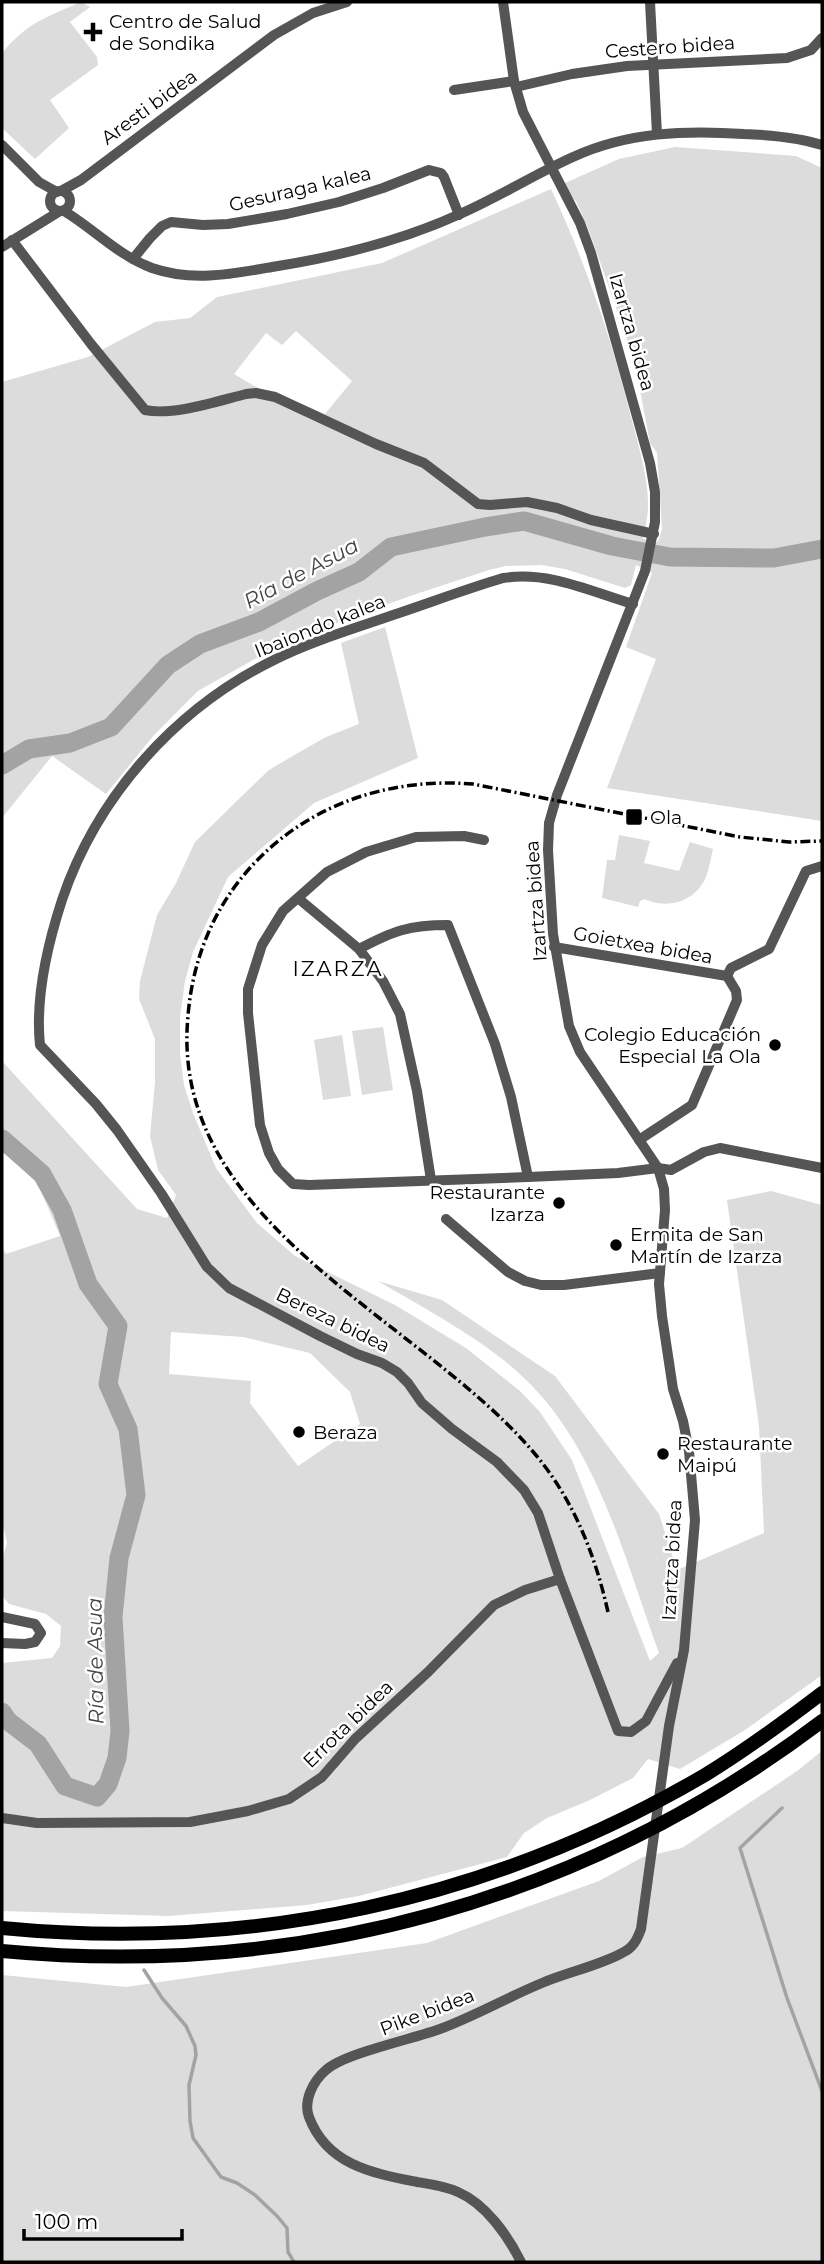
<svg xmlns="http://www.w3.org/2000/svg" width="824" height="2264" font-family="Montserrat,sans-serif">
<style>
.green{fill:#dcdcdc;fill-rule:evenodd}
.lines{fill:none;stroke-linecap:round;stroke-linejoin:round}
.stream{stroke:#a3a3a3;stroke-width:3.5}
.river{stroke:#a3a3a3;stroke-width:19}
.minor{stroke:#555;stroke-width:10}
.highway{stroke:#000;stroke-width:14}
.rail{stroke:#000;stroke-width:3.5;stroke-dasharray:10 3.5 2 3.5;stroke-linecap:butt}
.poi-dot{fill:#000;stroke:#fff;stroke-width:2.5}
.labels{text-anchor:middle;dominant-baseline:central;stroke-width:5;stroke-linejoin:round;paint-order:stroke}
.poi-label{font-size:19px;fill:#000;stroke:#fff;text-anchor:start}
.street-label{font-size:19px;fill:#000;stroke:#fff}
.water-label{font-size:21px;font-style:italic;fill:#444;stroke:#fff}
.neighbourhood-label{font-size:21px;letter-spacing:2px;fill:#000;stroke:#fff}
</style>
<rect width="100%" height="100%" fill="#fff"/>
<g class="green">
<path d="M81,2L90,7L70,22L97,57L98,65L50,100L69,128L35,159L2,128V53C28,22 45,18 81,2Z"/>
<path d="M675,147L796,156L822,168V821L607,788L656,659L626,647L652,573L636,565L631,585L625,588L565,569L541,565L506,566L489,570L410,596L283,643L198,691L154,735L106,794L52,756L2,818V382L88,357L155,322L190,318L217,297L382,263L551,189C586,264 611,337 631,417C638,443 649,480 648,507C648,517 645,528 643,539L658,542L662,529L657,453L650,443L635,364L616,307L588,228L576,201L569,196L565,183L619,159ZM296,331L352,381L325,414L300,403L263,391L234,374L266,333L282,345Z"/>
<path d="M385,627L418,758L314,803L228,877L193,952L185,981L180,1017V1054L184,1085L193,1113L216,1168L257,1223L295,1256L395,1305L466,1348L520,1391L540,1412L572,1460L650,1661L659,1653C625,1560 598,1448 524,1378C485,1340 425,1309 378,1281L442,1300L555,1376L659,1514L677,1570L764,1533L759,1426L727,1200L771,1191L822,1205V1675L745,1730L680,1769L648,1759L633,1778L590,1800L547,1818L524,1833L507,1857L359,1896L307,1905L168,1916L2,1911V1663L52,1658L60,1646L61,1626L46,1614L9,1604L2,1595V1560L7,1543L2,1520V1248L6,1254L60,1236L38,1184L2,1149V1061L137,1209L167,1218L176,1195L158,1170L150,1136L155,1082V1039L139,999L140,981L157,915L176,883L195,842L245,793L269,770L296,754L326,737L359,724L341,643ZM171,1332L243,1337L310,1353L350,1392L360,1424L298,1466L250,1403L251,1381L169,1374Z"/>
<path d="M619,835L650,841L644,863L679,871L690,842L713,849C711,858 709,868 706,877C696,901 668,910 644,899L640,901L638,907L602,898L607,860H615Z"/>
<polygon points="383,1027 393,1090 362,1095 352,1031"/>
<polygon points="342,1035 351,1096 323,1100 314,1040"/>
<polygon points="822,1751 822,2262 2,2262 2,1975 126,1987 427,1943 599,1881 643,1857 682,1848 797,1771"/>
</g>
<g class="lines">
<g class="stream">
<polyline points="782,1808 740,1848 787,1998 822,2091"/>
<polyline points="144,1970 162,1998 186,2026 195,2046 196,2055 189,2085 190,2121 193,2138 221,2177 237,2183 255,2195 277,2216 287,2228 288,2252 294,2262"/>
</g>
<g class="river">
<polyline points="2,765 29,749 70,743 111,727 168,665 200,644 259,622 317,591 359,572 391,547 485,527 524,521 612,546 670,557 774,558 822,549"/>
<polyline points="2,1139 42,1174 62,1210 88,1284 118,1326 108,1384 128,1429 136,1495 119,1558 113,1617 120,1731 117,1758 108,1784 97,1797 65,1786 38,1744 8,1721 2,1712"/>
</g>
<g class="minor">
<path d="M503,2L514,81L523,112L580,223L591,253L650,463L655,492V522L645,571L557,795L549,823L548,850L553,934L569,1026L580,1052L658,1168L664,1189L665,1210L659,1284L662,1316L673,1389L683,1421L689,1451L695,1520L684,1650L669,1726L641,1929C637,1940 633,1948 622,1953C598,1966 568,1972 542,1983C508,1997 475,2016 440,2029C413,2039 345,2053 326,2070C313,2081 303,2101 309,2117C327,2165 372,2173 417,2182C430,2184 445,2186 458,2192C486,2204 508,2236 521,2262"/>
<polyline points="650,2 657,134"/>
<polyline points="516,87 572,74 627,66 787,58 811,50 822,38"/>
<polyline points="454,90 514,81"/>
<polyline points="2,145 39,182 57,192"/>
<circle cx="60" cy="201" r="10"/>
<polyline points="61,191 81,180 274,35 313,13 347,2"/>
<path d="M64,211C94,229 119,256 152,268C192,282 232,274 272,267C336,257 401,241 460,214C499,197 535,174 573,157C627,132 686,130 744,134C771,135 797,137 822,145"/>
<path d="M12,240L91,344L145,410C173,416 218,401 246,394L256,393L275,397L376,444L424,463L478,504L490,505L527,502L557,508L591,520L654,534"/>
<polyline points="2,247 60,211"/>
<polyline points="133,259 150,238 162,226 171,222 203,225 228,224 287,214 339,202 383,188 429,170 441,173 444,177 459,215"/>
<path d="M633,604C589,591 550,571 503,578C466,589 429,603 393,615C353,629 312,641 274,660C176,708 97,796 62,900C47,946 35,997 40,1045L96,1104L117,1130L161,1193L207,1267L229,1288L320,1336L357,1354L382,1363L397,1372L408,1383L422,1403L452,1429L497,1462L524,1490L538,1513L560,1579L618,1731L631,1732L646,1721L677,1663"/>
<polyline points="484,840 464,836 416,837 366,852 327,872 283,911 262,945 248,989 248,1013 260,1125 269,1153 278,1169 293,1184 309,1185 528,1177 618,1173 658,1168 671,1170 704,1152 720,1148 822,1168"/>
<polyline points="299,899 359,949 383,981 400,1014 417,1091 431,1180"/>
<polyline points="554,947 727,976 736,991 737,1000 692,1105 639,1140"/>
<path d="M359,949C393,931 409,925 448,925L495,1044L511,1097L528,1177"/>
<polyline points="727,976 731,968 769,949 806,871 822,866"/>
<polyline points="446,1219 508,1272 525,1281 541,1285 564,1285 660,1273"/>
<polyline points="2,1617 35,1624 41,1633 35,1642 25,1644 2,1643"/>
<polyline points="2,1818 37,1823 190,1822 248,1811 289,1799 322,1777 355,1739 428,1672 494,1605 525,1590 560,1579"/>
</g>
<g class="highway">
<path d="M2,1928C250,1952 490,1901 705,1775C746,1750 784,1722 822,1693"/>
<path d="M2,1951C298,1979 584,1901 822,1721"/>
</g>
<path class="rail" d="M608,1612C595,1554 573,1499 535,1454C421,1318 168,1224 188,1016C192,965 210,916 243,876C300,807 385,777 473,784L740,837L789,842L822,841"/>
</g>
<g class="poi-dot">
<path d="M89.5 21.5h7v7h7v7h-7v7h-7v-7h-7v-7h7z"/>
<rect x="625" y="808" width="18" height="18" rx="3.5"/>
<circle cx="775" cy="1045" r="7"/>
<circle cx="559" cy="1203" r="7"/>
<circle cx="616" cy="1245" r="7"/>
<circle cx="299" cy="1432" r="7"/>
<circle cx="663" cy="1454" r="7"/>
</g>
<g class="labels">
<g class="poi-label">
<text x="109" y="21">Centro de Salud<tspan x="109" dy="22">de Sondika</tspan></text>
<text x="650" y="817">Ola</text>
<text x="761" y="1034" text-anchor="end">Colegio Educación<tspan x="761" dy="22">Especial La Ola</tspan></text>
<text x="545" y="1192" text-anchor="end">Restaurante<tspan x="545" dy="22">Izarza</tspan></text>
<text x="630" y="1234">Ermita de San<tspan x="630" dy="22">Martín de Izarza</tspan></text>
<text x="313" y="1432">Beraza</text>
<text x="677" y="1443">Restaurante<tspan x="677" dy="22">Maipú</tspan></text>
</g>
<g class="street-label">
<text transform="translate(670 47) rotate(-4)">Cestero bidea</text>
<text transform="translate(149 107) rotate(-36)">Aresti bidea</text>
<text transform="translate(300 189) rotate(-13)">Gesuraga kalea</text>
<text transform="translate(632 332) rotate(74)">Izartza bidea</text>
<text transform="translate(320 626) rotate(-22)">Ibaiondo kalea</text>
<text transform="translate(536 901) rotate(-94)">Izartza bidea</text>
<text transform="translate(643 945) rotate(10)">Goietxea bidea</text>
<text transform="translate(333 1320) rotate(26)">Bereza bidea</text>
<text transform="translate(672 1560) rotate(-87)">Izartza bidea</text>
<text transform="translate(348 1724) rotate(-44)">Errota bidea</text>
<text transform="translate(427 2012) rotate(-21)">Pike bidea</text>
</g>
<g class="water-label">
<text transform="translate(301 573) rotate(-28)">Ría de Asua</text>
<text transform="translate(95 1661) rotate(-91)">Ría de Asua</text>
</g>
<g class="neighbourhood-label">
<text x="338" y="968">IZARZA</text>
</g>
</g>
<rect width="824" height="2264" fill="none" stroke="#000000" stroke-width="7"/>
<path d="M24 2229v10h158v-10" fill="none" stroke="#000000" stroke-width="3.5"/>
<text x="35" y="2229" font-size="21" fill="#000000" stroke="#ffffff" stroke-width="5" paint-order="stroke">100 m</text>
</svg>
